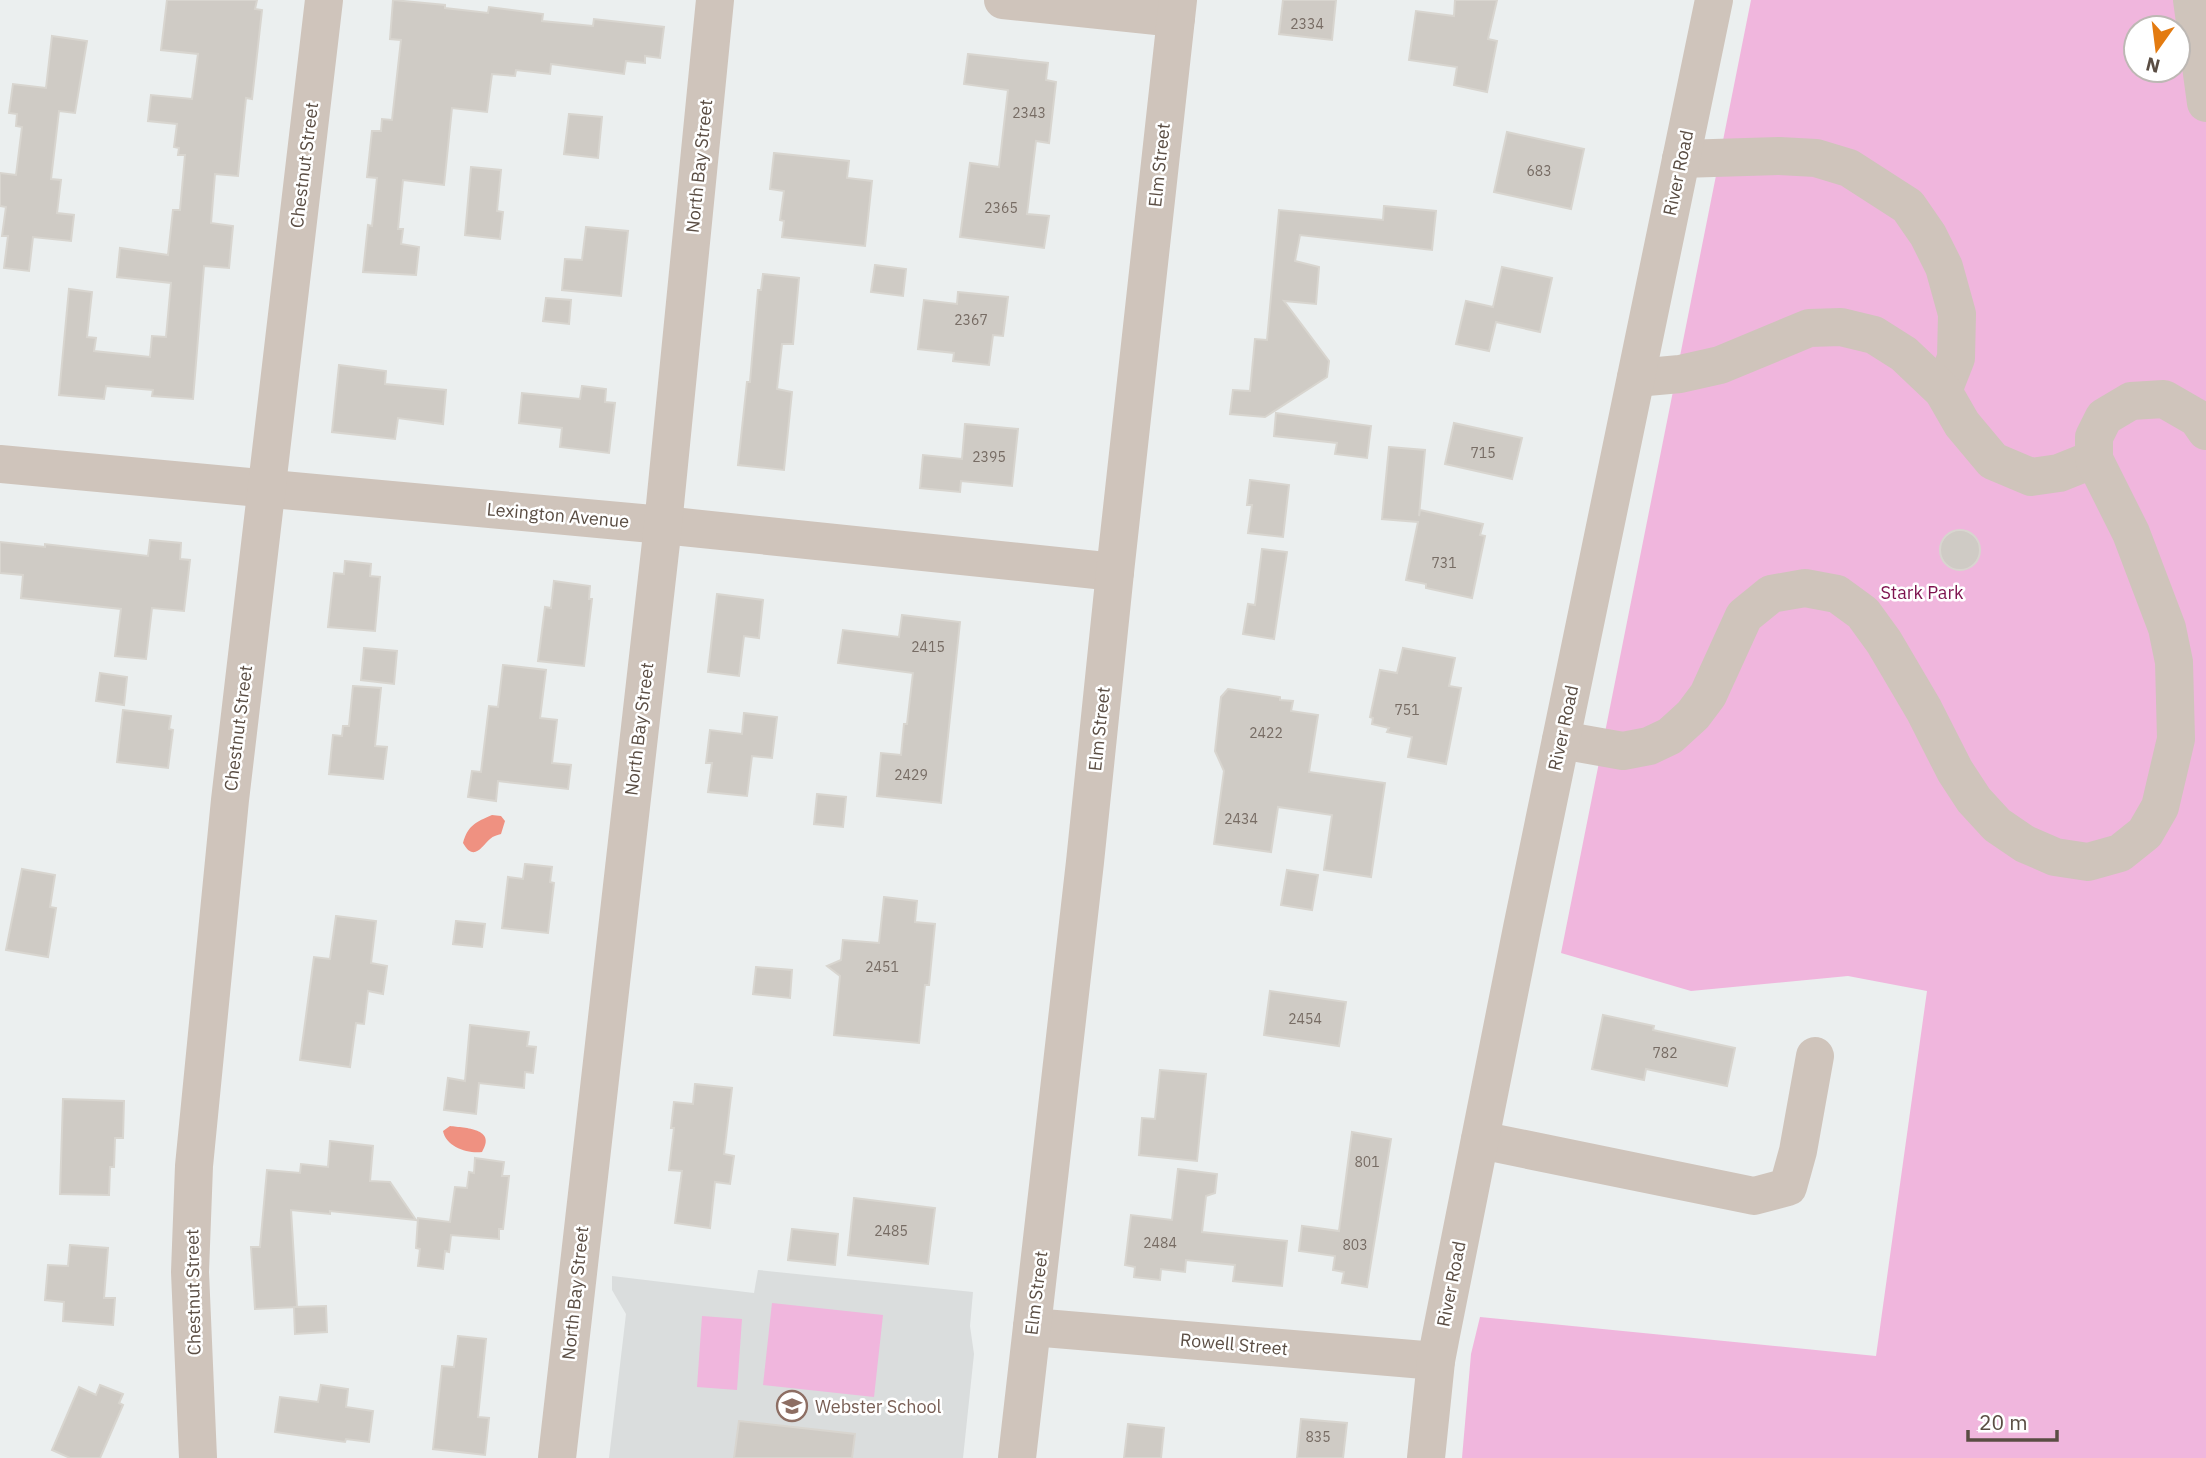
<svg xmlns="http://www.w3.org/2000/svg" width="2206" height="1458" font-family="'IBM Plex Sans',sans-serif">
<style>
.education{fill:#dadddd}
.green{fill:#f0b6dd;fill-rule:evenodd}
.water{fill:#ef9181}
.building{fill:#cfcbc5;stroke:#d8d5cf;stroke-width:2}
.lines{fill:none;stroke-linecap:round;stroke-linejoin:round}
.minor{stroke:#cfc4bb;stroke-width:38}
.labels{text-anchor:middle;dominant-baseline:central;stroke-width:5;stroke-linejoin:round;paint-order:stroke}
.number-label{font-size:14px;fill:#776c64}
.street-label{font-size:18px;fill:#5a4d43;stroke:#fff}
.park-label{font-size:18px;fill:#7d124e;stroke:#fff}
.education-label{font-size:18px;fill:#785e54;stroke:#fff;text-anchor:start}
</style>
<rect width="100%" height="100%" fill="#ebefef"/>
<polygon class="education" points="758,1270 973,1292 970,1326 974,1354 963,1458 609,1458 626,1314 612,1290 612,1276 754,1293"/>
<g class="green">
<path d="M1751,0H2206V1458H1462L1471,1354L1480,1317L1876,1356L1927,991L1848,976L1691,991L1561,953ZM2136,28H2178V70H2136Z"/>
<polygon points="772,1303 883,1315 874,1397 763,1385"/>
<polygon points="702,1316 742,1319 737,1390 697,1387"/>
</g>
<g class="water">
<path d="M492,815L501,816L505,821L501,834C498,835 493,836 490,839C481,847 474,862 463,843C468,825 476,822 492,815Z"/>
<path d="M450,1126C465,1128 497,1128 482,1152C468,1154 446,1147 443,1131Z"/>
</g>
<g class="building">
<polygon points="167,0 257,0 255,9 262,10 252,99 246,98 238,176 215,174 211,223 233,226 229,268 204,266 193,399 152,396 153,390 106,386 104,399 59,395 69,289 92,292 87,337 96,338 94,351 150,357 152,336 166,337 171,283 117,277 120,248 168,255 173,210 180,210 185,155 178,155 179,148 174,147 177,124 148,121 151,95 192,99 198,54 161,50"/>
<polygon points="393,0 445,5 445,8 488,13 489,7 543,14 542,21 593,26 594,19 664,27 660,58 645,56 645,63 626,61 624,74 551,64 550,74 516,70 515,76 492,74 487,112 452,108 444,185 403,180 398,229 403,229 401,244 419,247 416,275 363,272 368,225 372,226 377,178 367,177 372,131 381,131 382,119 392,120 401,40 390,39"/>
<polygon points="1283,0 1336,0 1332,40 1279,34"/>
<polygon points="1455,0 1497,0 1488,39 1497,41 1487,92 1454,85 1457,67 1409,60 1416,11 1454,16"/>
<polygon points="52,36 87,41 75,113 59,111 51,179 61,180 57,213 74,215 71,241 33,237 29,271 4,268 8,236 2,236 6,207 0,206 0,173 16,175 22,127 16,126 17,114 9,113 13,84 46,88"/>
<polygon points="968,54 1048,63 1046,80 1056,82 1049,143 1036,141 1027,214 1049,216 1044,248 960,237 970,163 999,167 1008,90 964,84"/>
<polygon points="569,114 602,117 598,158 564,154"/>
<polygon points="1507,132 1584,149 1571,209 1494,192"/>
<polygon points="774,153 849,161 847,178 872,181 865,246 782,237 784,221 780,220 784,191 770,189"/>
<polygon points="471,167 501,170 497,211 503,212 500,239 465,235"/>
<polygon points="1384,206 1436,211 1432,250 1300,235 1295,261 1319,267 1316,304 1284,301 1329,361 1327,377 1265,417 1230,414 1233,390 1250,391 1255,339 1267,340 1279,210 1383,220"/>
<polygon points="586,227 628,231 621,296 562,290 565,259 582,260"/>
<polygon points="875,265 906,269 903,296 871,292"/>
<polygon points="1502,267 1552,278 1540,332 1496,322 1489,351 1456,344 1466,301 1493,307"/>
<polygon points="763,274 799,278 793,344 782,344 777,389 792,392 784,470 738,465 747,382 750,382 758,290 761,290"/>
<polygon points="958,292 1008,297 1003,336 993,335 989,365 953,361 954,353 918,349 924,300 957,304"/>
<polygon points="546,298 571,300 569,324 543,321"/>
<polygon points="339,365 386,371 385,384 446,390 443,424 398,418 395,439 332,432"/>
<polygon points="582,386 606,389 605,402 615,403 609,453 560,447 562,428 519,423 522,393 580,399"/>
<polygon points="1276,413 1371,426 1367,458 1335,454 1337,443 1274,436"/>
<polygon points="1454,423 1522,438 1512,479 1445,464"/>
<polygon points="965,424 1018,429 1012,486 961,481 960,492 920,488 923,455 962,459"/>
<polygon points="1389,447 1425,450 1419,516 1420,510 1483,524 1480,535 1485,536 1472,598 1426,588 1426,584 1406,580 1418,522 1382,519"/>
<polygon points="1250,480 1289,485 1283,537 1248,533 1252,505 1247,505"/>
<circle cx="1960" cy="550" r="20"/>
<polygon points="150,540 181,543 180,559 190,560 184,611 152,608 146,659 115,656 121,609 21,598 23,575 0,573 0,542 45,547 45,544 148,556"/>
<polygon points="1262,549 1287,552 1274,639 1243,634 1248,604 1255,605"/>
<polygon points="345,561 371,564 370,576 380,577 375,631 328,627 334,573 344,574"/>
<polygon points="554,581 590,586 589,599 592,599 584,666 538,661 545,607 551,608"/>
<polygon points="717,594 763,600 759,638 744,636 739,676 708,672"/>
<polygon points="902,615 960,622 941,803 877,796 881,753 901,755 904,724 907,724 913,673 838,663 843,630 899,637"/>
<polygon points="364,648 397,651 394,684 361,680"/>
<polygon points="1403,648 1455,658 1449,686 1461,688 1446,764 1408,757 1412,737 1387,732 1389,728 1372,724 1373,718 1370,717 1380,670 1397,673"/>
<polygon points="503,665 546,670 540,718 557,720 552,763 571,765 568,789 498,781 496,801 468,797 472,771 481,772 489,706 498,707"/>
<polygon points="100,673 127,677 124,705 96,701"/>
<polygon points="353,686 381,688 375,746 387,747 383,779 329,774 333,735 342,736 343,726 349,726"/>
<polygon points="1228,689 1280,697 1280,700 1293,701 1291,711 1318,715 1309,772 1385,783 1371,877 1324,870 1332,815 1278,807 1271,852 1214,844 1224,771 1215,751 1221,697"/>
<polygon points="123,710 171,716 169,729 173,730 168,768 117,762"/>
<polygon points="744,713 777,717 772,758 752,756 747,796 708,792 712,763 706,763 710,730 742,734"/>
<polygon points="817,794 846,797 843,827 814,824"/>
<polygon points="525,864 552,867 550,882 554,883 548,933 502,928 508,877 523,879"/>
<polygon points="22,869 55,875 50,907 56,908 48,957 6,950"/>
<polygon points="1287,870 1318,875 1312,910 1281,905"/>
<polygon points="884,897 917,901 915,922 935,924 929,985 925,985 919,1043 834,1035 840,976 827,966 841,960 843,940 879,943"/>
<polygon points="336,916 376,921 371,963 387,966 383,994 368,991 364,1024 356,1023 350,1067 300,1060 314,957 330,959"/>
<polygon points="456,921 485,924 482,947 453,944"/>
<polygon points="756,967 792,970 790,998 753,994"/>
<polygon points="1270,991 1346,1002 1339,1046 1264,1035"/>
<polygon points="1603,1015 1654,1026 1653,1030 1735,1048 1727,1086 1646,1069 1644,1080 1592,1069"/>
<polygon points="470,1025 529,1032 527,1046 536,1047 533,1073 525,1072 524,1088 479,1083 476,1114 444,1110 448,1078 465,1081"/>
<polygon points="1160,1070 1206,1074 1197,1161 1139,1155 1142,1118 1155,1119"/>
<polygon points="695,1084 732,1088 724,1154 734,1156 730,1184 715,1182 710,1228 675,1223 682,1171 669,1170 674,1128 671,1128 674,1102 693,1104"/>
<polygon points="63,1099 124,1101 123,1138 115,1138 114,1167 110,1167 109,1195 60,1194"/>
<polygon points="1352,1132 1391,1139 1367,1287 1342,1283 1344,1272 1333,1270 1335,1256 1299,1251 1302,1226 1339,1231"/>
<polygon points="330,1141 373,1146 370,1181 390,1182 416,1220 330,1211 330,1214 291,1210 297,1307 255,1309 251,1247 260,1247 267,1170 300,1173 301,1164 328,1167"/>
<polygon points="475,1158 504,1162 502,1176 509,1176 503,1229 499,1229 499,1239 451,1235 449,1252 445,1251 443,1269 418,1266 420,1249 416,1248 418,1218 450,1222 455,1187 467,1188 469,1172 474,1173"/>
<polygon points="1178,1169 1217,1174 1215,1193 1206,1196 1202,1232 1287,1241 1282,1286 1233,1281 1235,1265 1186,1260 1185,1272 1161,1269 1160,1280 1134,1277 1135,1267 1125,1265 1131,1215 1172,1220"/>
<polygon points="854,1198 935,1208 928,1264 848,1255"/>
<polygon points="792,1229 838,1234 835,1265 788,1260"/>
<polygon points="70,1245 108,1248 104,1298 115,1298 113,1325 63,1321 64,1302 45,1300 48,1265 68,1266"/>
<polygon points="326,1306 327,1332 295,1334 294,1307"/>
<polygon points="458,1336 486,1339 478,1417 489,1418 485,1455 433,1449 442,1366 454,1367"/>
<polygon points="100,1385 123,1394 119,1403 123,1405 100,1458 70,1458 52,1450 79,1387 96,1395"/>
<polygon points="321,1385 348,1389 346,1407 373,1411 369,1442 346,1439 345,1442 275,1432 280,1397 318,1402"/>
<polygon points="1301,1419 1347,1423 1343,1458 1297,1458"/>
<polygon points="739,1421 855,1434 852,1458 734,1458"/>
<polygon points="1128,1424 1164,1428 1161,1458 1124,1458"/>
</g>
<g class="lines">
<g class="minor">
<polyline points="1003,0 1176,18"/>
<polyline points="2192,0 2206,103"/>
<polyline points="1681,159 1779,156 1816,158 1849,168 1908,206 1928,235 1944,267 1957,314 1956,358 1943,391"/>
<polyline points="1636,378 1680,374 1720,365 1809,328 1841,327 1874,335 1904,354 1943,391 1962,424 1993,461 2031,477 2059,473 2094,459"/>
<polyline points="0,464 663,525 1115,572"/>
<polyline points="1561,740 1623,751 1649,746 1670,736 1693,715 1708,695 1744,616 1771,594 1805,588 1837,594 1863,613 1884,642 1924,710 1955,771 1974,800 1997,825 2025,844 2055,857 2088,862 2120,853 2145,833 2160,807 2176,739 2174,662 2167,628 2131,533 2094,459 2094,437 2104,417 2131,401 2164,399 2197,418 2206,431"/>
<polyline points="1480,1140 1754,1196 1788,1187 1798,1151 1815,1056"/>
<polyline points="1032,1327 1436,1361"/>
<polyline points="198,1458 190,1272 194,1166 230,800 324,0"/>
<polyline points="557,1458 663,525 715,0"/>
<polyline points="1017,1458 1085,862 1115,572 1178,0"/>
<polyline points="1426,1458 1436,1361 1441,1335 1522,928 1714,0"/>
</g>
</g>
<defs>
<g id="school-ring" transform="scale(1.575)"><circle r="9.5" fill="#fff" stroke="#8d6e63" stroke-width="1.5"/><path d="M0-5L7-2L0 1L-7-2ZM-4 1L0 2.5L4 1V4Q0 6-4 4Z" fill="#8d6e63"/></g>
</defs>
<g fill-rule="evenodd">
<use href="#school-ring" x="792" y="1406"/>
</g>
<g class="labels">
<g class="number-label">
<text x="1307" y="24">2334</text>
<text x="1029" y="113">2343</text>
<text x="1539" y="171">683</text>
<text x="1001" y="208">2365</text>
<text x="971" y="320">2367</text>
<text x="1483" y="453">715</text>
<text x="989" y="457">2395</text>
<text x="1444" y="563">731</text>
<text x="928" y="647">2415</text>
<text x="1407" y="710">751</text>
<text x="1266" y="733">2422</text>
<text x="911" y="775">2429</text>
<text x="1241" y="819">2434</text>
<text x="882" y="967">2451</text>
<text x="1305" y="1019">2454</text>
<text x="1665" y="1053">782</text>
<text x="1367" y="1162">801</text>
<text x="891" y="1231">2485</text>
<text x="1160" y="1243">2484</text>
<text x="1355" y="1245">803</text>
<text x="1318" y="1437">835</text>
</g>
<g class="street-label">
<text transform="translate(304 165) rotate(-83)">Chestnut Street</text>
<text transform="translate(1159 165) rotate(-84)">Elm Street</text>
<text transform="translate(699 166) rotate(-84)">North Bay Street</text>
<text transform="translate(1678 173) rotate(-78)">River Road</text>
<text transform="translate(558 515) rotate(5)">Lexington Avenue</text>
<text transform="translate(238 728) rotate(-83)">Chestnut Street</text>
<text transform="translate(1563 728) rotate(-78)">River Road</text>
<text transform="translate(639 729) rotate(-83)">North Bay Street</text>
<text transform="translate(1099 729) rotate(-84)">Elm Street</text>
<text transform="translate(1451 1284) rotate(-79)">River Road</text>
<text transform="translate(193 1292) rotate(-91)">Chestnut Street</text>
<text transform="translate(575 1293) rotate(-84)">North Bay Street</text>
<text transform="translate(1036 1293) rotate(-83)">Elm Street</text>
<text transform="translate(1234 1344) rotate(5)">Rowell Street</text>
</g>
<g class="park-label">
<text x="1922" y="592">Stark Park</text>
</g>
<g class="education-label">
<text x="815" y="1406">Webster School</text>
</g>
</g>
<g transform="translate(2157 49) rotate(194)"><circle r="33" fill="#ffffff" stroke="#bdb8b4" stroke-width="2"/>
<path d="M0-5L12 26L0 18L-12 26Z" fill="#e37b11"/>
<text y="-10" font-size="19" font-weight="bold" text-anchor="middle" fill="#5a4d43">N</text>
</g>
<path d="M1968 1430v10h89v-10" fill="none" stroke="#5a4d43" stroke-width="3.5"/>
<text x="1979" y="1430" font-size="21" fill="#5a4d43" stroke="#ffffff" stroke-width="5" paint-order="stroke">20 m</text>
</svg>
